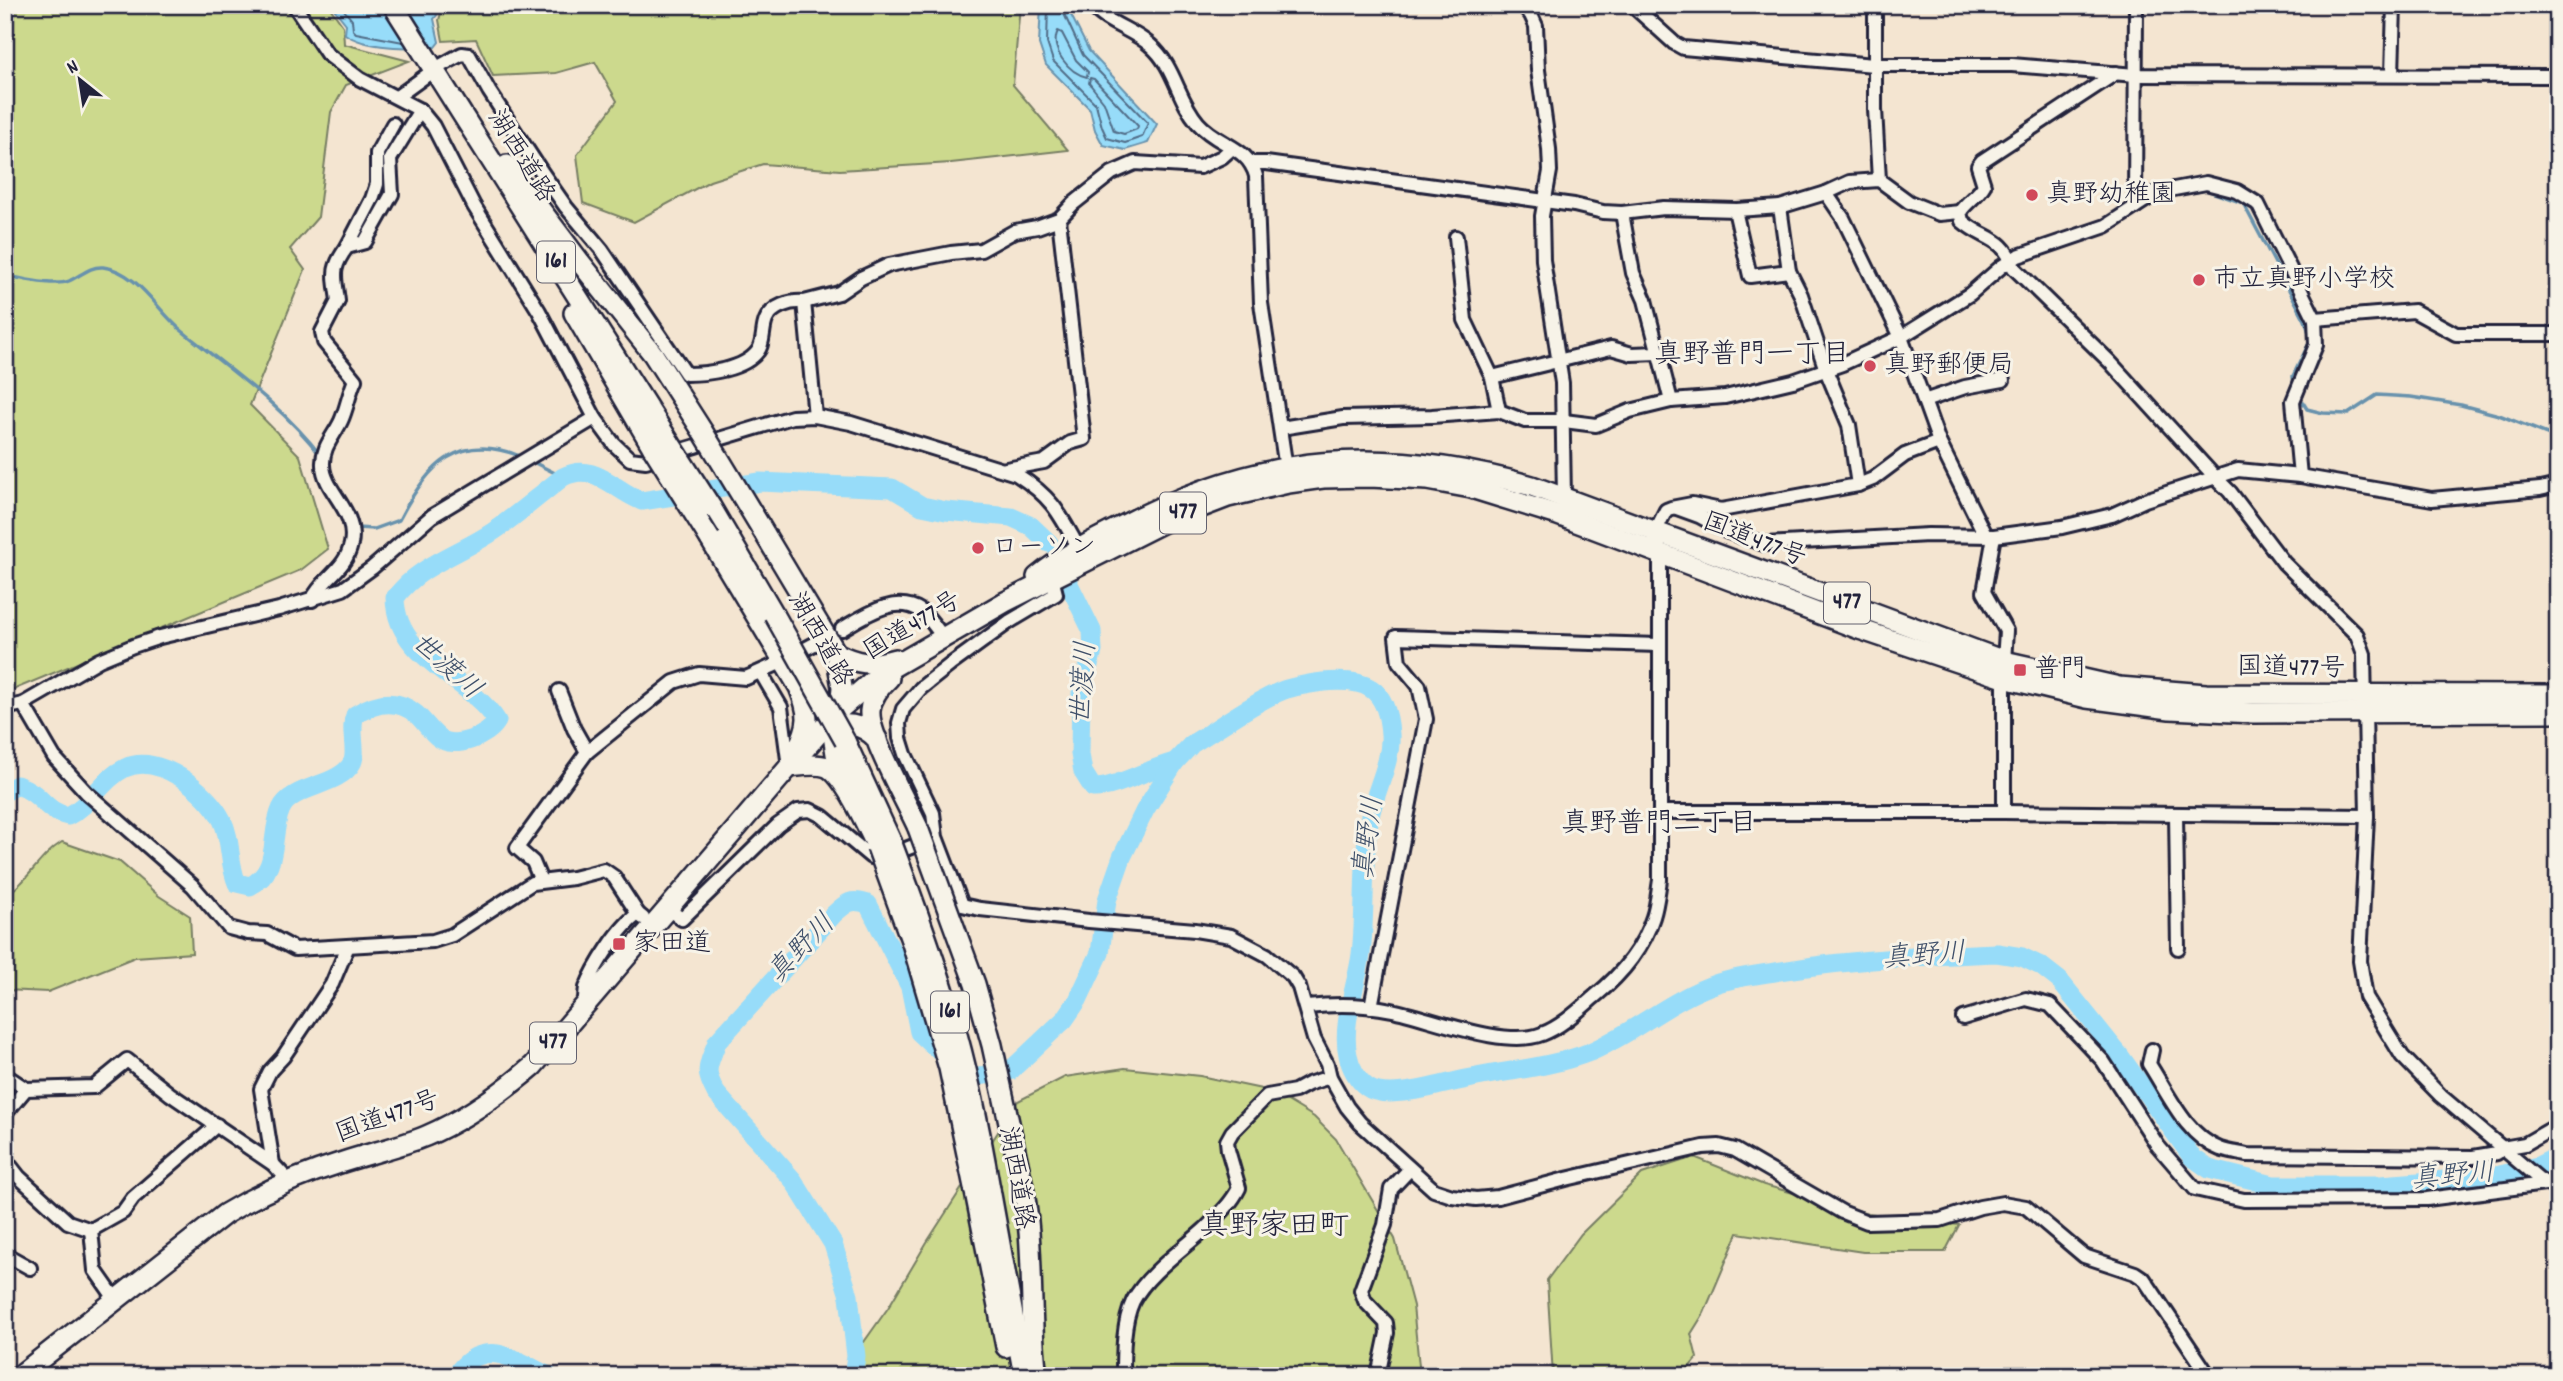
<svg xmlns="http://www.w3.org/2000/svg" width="2563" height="1381" font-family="Dekko,'Klee One',sans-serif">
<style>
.green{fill:#ccd98d;stroke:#777e64;stroke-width:2}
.water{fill:#97dcf9;stroke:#6892ad;stroke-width:2}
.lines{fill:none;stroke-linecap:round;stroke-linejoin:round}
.shore{stroke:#516c87;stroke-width:2}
.stream{stroke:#6892ad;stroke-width:3.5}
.river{stroke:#97dcf9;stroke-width:19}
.minor-casing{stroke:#22223b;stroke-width:18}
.highway-casing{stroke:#22223b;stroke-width:24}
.minor{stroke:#f7f3e8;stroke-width:12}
.highway{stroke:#f7f3e8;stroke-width:19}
.highway-bridge-casing{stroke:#22223b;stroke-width:24;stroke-linecap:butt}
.highway-bridge{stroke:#f7f3e8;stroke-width:19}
.poi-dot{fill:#d1495b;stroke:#f7f3e8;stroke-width:2.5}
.labels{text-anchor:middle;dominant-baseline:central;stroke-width:6;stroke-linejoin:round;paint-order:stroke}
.shield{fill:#f7f3e8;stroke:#62616f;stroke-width:2}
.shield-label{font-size:24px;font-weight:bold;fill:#22223b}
.street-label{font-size:26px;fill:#22223b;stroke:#f7f3e8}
.poi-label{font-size:26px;fill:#22223b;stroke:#f7f3e8;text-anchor:start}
.neighbourhood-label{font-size:28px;fill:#22223b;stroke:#f7f3e8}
.water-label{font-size:28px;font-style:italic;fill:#3f506a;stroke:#f7f3e8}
.quarter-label{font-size:30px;fill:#22223b;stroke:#f7f3e8}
</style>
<rect width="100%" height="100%" fill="#f4e5d1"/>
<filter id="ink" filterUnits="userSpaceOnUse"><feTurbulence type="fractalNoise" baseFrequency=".0143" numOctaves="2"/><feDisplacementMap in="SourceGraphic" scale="14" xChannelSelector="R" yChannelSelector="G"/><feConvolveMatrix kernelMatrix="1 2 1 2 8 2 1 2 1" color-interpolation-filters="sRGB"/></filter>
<g filter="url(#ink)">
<g class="green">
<polygon points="5,5 328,5 343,26 344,44 409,61 346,85 331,112 318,217 290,249 305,270 250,405 300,456 328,549 301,570 15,689 5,689"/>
<polygon points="439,5 1020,5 1013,85 1068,150 951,163 840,170 763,164 710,181 634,222 583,203 577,155 617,101 595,62 556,73 493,76 476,39 443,41 439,20 441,13"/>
<path d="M62,842L120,862L159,896L190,916L192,953L135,957L48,992L5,990V896C28,882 39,856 62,842Z"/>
<polygon points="1125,1068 1200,1076 1271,1091 1314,1117 1336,1139 1395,1239 1413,1306 1420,1376 840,1376 888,1308 927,1242 1018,1101 1065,1077"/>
<polygon points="1694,1157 1764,1185 1868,1213 1959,1225 1945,1252 1863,1252 1738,1233 1704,1313 1691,1334 1697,1358 1682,1376 1553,1376 1547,1280 1581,1234 1642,1174"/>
</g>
<g class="water">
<path d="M331,5H434L437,15L434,19L439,42L435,47C410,48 366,49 345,34L346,24Z"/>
<polygon points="1041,5 1066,5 1089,51 1157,124 1148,143 1125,150 1103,145 1095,130 1090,109 1046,65 1039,44"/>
</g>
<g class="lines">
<g class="shore">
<polyline points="340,5 352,20 353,30 356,33 403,42"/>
<polyline points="1048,5 1047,43 1053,61 1096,104 1102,127 1107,138 1125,143 1142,137 1148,123 1083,55 1060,5"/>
<path d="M1058,31L1062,33L1076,60L1088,72L1087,77C1069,73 1049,49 1058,31Z"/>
<polygon points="1090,78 1094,79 1138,126 1137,129 1124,134 1114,131 1104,102 1089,83"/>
</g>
<g class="stream">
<polyline points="2188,193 2206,190 2243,203 2305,320 2311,339 2293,376 2294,386"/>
<polyline points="2122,223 2158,200 2180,194"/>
<path d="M5,275C21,279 54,287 69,281C81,276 89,266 103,267C137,271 157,310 181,330C230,370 282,405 321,456"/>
<polyline points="2299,396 2307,409 2323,413 2348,414 2377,395 2411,397 2461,405 2499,415 2547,434 2558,435"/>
<polyline points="529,460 563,477"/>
<path d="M355,525L356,528L374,529L399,520C427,466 458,430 522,457"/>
</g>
<g class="river">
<path d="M1066,578L1092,631L1093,651L1081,693L1080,754L1083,772L1093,788C1115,789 1149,768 1175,762"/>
<path d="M5,792L17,785C44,794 43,811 68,816C91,805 102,779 125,768C159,752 208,792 222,820C232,840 228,863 237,883L250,886C281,871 269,836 281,809C291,785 339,787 352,763C358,752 349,730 355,715C374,703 396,697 416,714C424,721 430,731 439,738C455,750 489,736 497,721C469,677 396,659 395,598C420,564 460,554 494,531C518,514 540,495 563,477C595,461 613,490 642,501L760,482L892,488L922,506L946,511L1011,517L1031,526L1049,543"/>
<path d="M455,1376C483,1335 513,1359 549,1376"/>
<path d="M853,1376L856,1356L849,1296L833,1244L793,1180L716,1093C703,1069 708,1067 717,1042L833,915C846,903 850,898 868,904L910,987L919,1032L968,1078L1010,1071L1065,1019L1078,1000L1100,953L1107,900L1122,857L1145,810L1175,762L1192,744C1220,727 1249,705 1279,692C1292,686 1309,684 1323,682C1366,678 1387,687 1390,734C1392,763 1374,792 1369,821C1362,864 1366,910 1361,954C1357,986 1341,1023 1348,1055C1350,1066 1357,1080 1367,1087C1387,1103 1447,1082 1472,1078C1511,1070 1552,1067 1590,1052C1634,1033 1672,998 1718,983C1741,976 1764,974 1787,970C1856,959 1927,956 1997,953L2022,957L2041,966L2059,980L2120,1056L2192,1157L2209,1169L2273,1185H2381L2496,1176L2538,1166L2558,1156"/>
</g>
<g class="minor-casing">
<g id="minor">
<path d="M294,5L327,54L360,79L420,110L433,126L474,206L539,311L595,418L614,444L630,459L646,461L792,417L815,416L851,423L1016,474C1052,497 1059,512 1079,549"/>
<path d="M1091,5C1107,24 1132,29 1150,45C1175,66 1177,99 1198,123C1218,146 1248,146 1256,176L1261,303L1287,475"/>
<polyline points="1523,5 1531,15 1536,26 1538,70 1549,149 1550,171 1542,216 1543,260 1562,383 1564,497"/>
<polyline points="1632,5 1674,43 1683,48 1874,65 2012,65 2136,75 2558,76"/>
<polyline points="1875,5 1875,109 1879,180"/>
<path d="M442,65L462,54L469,55L489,91L543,174L566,207L602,250L686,374C707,374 744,370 758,351C764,343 762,329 766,320C772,306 790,301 804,302"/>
<path d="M2116,73L1982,161L1978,166L1984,185C1978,196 1967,201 1960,212L1962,221C1985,241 2003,235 2014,268L2110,362L2215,477L2230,492L2284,563L2357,635L2364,654L2367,816L2360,961L2366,997L2402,1056L2441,1096L2539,1179L2558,1190"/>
<polyline points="2392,75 2394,5"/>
<polyline points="398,96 427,75"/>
<polyline points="1252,163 1266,163 1574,205 1603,212 1622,213 1664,208 1737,210 1780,207 1826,193 1850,182 1879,180 1909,202 1939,214 1960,212"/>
<polyline points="1826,193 1843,218 1901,337 1939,442 1985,535"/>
<polyline points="2135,207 2136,5"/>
<polyline points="1735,210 1750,276 1789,271"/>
<polyline points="1622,213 1633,273 1645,300 1671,401"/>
<polyline points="1456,237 1465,320 1492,377 1499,411"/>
<polyline points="347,247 372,199 377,184 377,153 393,124"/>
<polyline points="2315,319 2414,311 2456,334 2558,334"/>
<polyline points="1492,377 1611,348 1632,354 1658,353"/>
<polyline points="1924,401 1965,387 2003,380"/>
<polyline points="815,416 804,302 839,293 861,278 889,265 951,253 981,250 1015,231 1037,227 1059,219 1073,204 1112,173 1135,163 1200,167 1222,157 1232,148"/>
<polyline points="1281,428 1343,418 1432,416 1499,411 1525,421 1564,421 1596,425 1630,411 1671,401 1725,397 1793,381 1842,364 1901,337 1970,294 2001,267 2018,256 2106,226 2158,192 2206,183 2237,191 2258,204 2315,319 2316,345 2293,401 2300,476"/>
<polyline points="1006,469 1044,462 1070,443 1084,439 1059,219"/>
<polyline points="1858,485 1873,479 1905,455 1939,442"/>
<polyline points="1677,508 1699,516 1726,531 1764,544 1928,535 1994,536 2062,527 2112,515 2145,500 2238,470 2300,476 2432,499 2540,489 2558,485"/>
<polyline points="1994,536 1984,592 2006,631 2004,661"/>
<polyline points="1051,574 1056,594 1009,622 950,665 921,688 903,709 899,723 900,738 905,754 933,813 936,837 962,905 980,909 1089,921 1195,930 1231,936 1267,955 1293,977 1299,987 1314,1039 1327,1064 1330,1077 1347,1107 1360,1123 1434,1190 1452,1196 1476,1199 1498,1197 1566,1179 1703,1147 1719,1146 1735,1150 1842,1212 1867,1222 1940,1220 1980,1207 2003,1203 2026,1207 2084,1256 2135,1273 2144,1279 2209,1376"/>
<path d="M312,600C322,578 346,570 351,544C358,511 324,492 323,465C322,447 334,436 341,421C347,408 349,393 355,380L324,342L322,332L338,301C335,276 330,270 347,247L365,242L392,194L390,159L420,110"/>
<path d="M842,629C864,616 895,594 921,611C929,617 936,628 943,637"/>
<polyline points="790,657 818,642"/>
<polyline points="761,673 781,707 789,767"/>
<polyline points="2004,678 2004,812"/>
<polyline points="559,691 574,729 587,752"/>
<polyline points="23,704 54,757 87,793 193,886 229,928 248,933 267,934 295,949 433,941 452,935 532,883 573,878 604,870 614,877 638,914"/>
<polyline points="5,708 23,704 99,660 133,646 160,637 279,609 343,589 372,568 432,516 595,418"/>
<polyline points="1660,812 2004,812 2367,816"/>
<polyline points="2176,814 2178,948"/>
<polyline points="541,881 533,862 517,848 587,752 674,682 699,674 746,678 775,665"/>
<polyline points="666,908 682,919 778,825 798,811 810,810 822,816 871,857 885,857 929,840"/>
<path d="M585,1005C585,1000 585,993 586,988C594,967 619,927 638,914L643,918"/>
<path d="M1307,1007C1334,1004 1364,1004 1392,1010C1431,1018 1505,1049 1542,1034C1561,1027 1579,1010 1594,997C1620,976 1643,949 1653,917C1657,905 1658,892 1660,880V553L1655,532L1666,510L1671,508L1692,504L1721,510L1858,485L1849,425L1826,370L1801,295L1789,271L1780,207"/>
<polyline points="1371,1007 1426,719 1419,686 1399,662 1396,637 1659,645"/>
<polyline points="1963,1018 2026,999 2050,1005 2103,1061 2158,1146 2195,1189 2244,1200 2427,1199 2545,1184 2558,1178"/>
<path d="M2152,1050L2149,1064C2168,1093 2186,1136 2220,1149C2228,1152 2238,1153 2247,1155L2473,1157L2497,1153L2502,1148L2525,1144L2558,1125"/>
<polyline points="5,1075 26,1089"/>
<polyline points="5,1114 26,1089 94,1087 127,1060 170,1094 273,1164 288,1180"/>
<polyline points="5,1159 19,1177 68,1222 91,1230"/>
<polyline points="273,1164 261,1089 270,1071 283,1057 332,984 348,946"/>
<polyline points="5,1254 30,1268"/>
<polyline points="116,1300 95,1270 91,1230 123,1212 133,1198 217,1125"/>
<path d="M1123,1376C1123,1353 1123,1322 1133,1301C1147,1274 1182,1250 1205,1229C1218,1216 1231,1204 1239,1188L1228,1150L1227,1141L1232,1132L1267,1096L1295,1091L1308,1084L1330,1077"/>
<polyline points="1378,1376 1387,1333 1386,1323 1365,1301 1361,1290 1385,1225 1391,1189 1410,1169"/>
</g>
</g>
<g class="highway-casing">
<g id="highway">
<polyline points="393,5 670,443"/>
<polyline points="507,165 580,262 653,354 703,432"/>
<polyline points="574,313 653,448"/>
<polyline points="711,507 774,614"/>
<polyline points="760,526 836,653 842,687 840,709 832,726 833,735 836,754 848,790"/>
<path d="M710,539L799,687C810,714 810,724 797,750"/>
<path d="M1037,577C1063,556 1094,540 1124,525C1261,453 1383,444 1532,486L2004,661L2119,687L2206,694L2558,695"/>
<path d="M836,653C857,664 872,666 895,659"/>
<path d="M889,678C880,687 871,697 870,711C868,735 907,803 918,828"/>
<path d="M824,730C845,721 861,723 877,739"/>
<polyline points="845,741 891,841"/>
<path d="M789,767C800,766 816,763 827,767C845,776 868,828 877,847"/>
<path d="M1021,1177C1036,1243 1028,1310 1037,1376"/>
<polyline points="990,1189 1024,1376"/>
<polyline points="975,1192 1006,1347"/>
<path d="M19,1376L225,1214C263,1191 301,1175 343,1162C370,1153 399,1147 426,1136C466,1119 500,1094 533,1066L789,767L840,709L879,675L1005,602L1168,520L1228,497L1288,483L1323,478L1370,477L1427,480L1471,488L1558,515L1862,630L2004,678L2087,698L2170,709L2253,713L2558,712"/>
</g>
</g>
<use href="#minor" class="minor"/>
<use href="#highway" class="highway"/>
<g class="highway-bridge-casing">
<g id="highway-bridge">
<polyline points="703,432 760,526"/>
<polyline points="670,443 711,507"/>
<polyline points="653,448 710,539"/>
<polyline points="774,614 845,741"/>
<polyline points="918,828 975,984 992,1045 1021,1177"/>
<path d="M891,841C913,899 934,957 952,1017C969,1074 980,1131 990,1189"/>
<polyline points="877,847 912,943 949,1068 975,1192"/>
</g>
</g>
<use href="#highway-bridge" class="highway-bridge"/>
</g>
</g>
<g class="poi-dot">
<circle cx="2032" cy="195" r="7"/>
<circle cx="2199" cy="280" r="7"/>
<circle cx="1870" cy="366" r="7"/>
<circle cx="978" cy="548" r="7"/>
<rect x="2013" y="663" width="14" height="14" rx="3.5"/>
<rect x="612" y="937" width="14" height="14" rx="3.5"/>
</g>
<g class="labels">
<g class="shield">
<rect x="537" y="241.5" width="38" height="41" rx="5"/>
<rect x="1160" y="492.5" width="46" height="41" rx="5"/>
<rect x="1824" y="582.5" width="46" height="41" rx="5"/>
<rect x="931" y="991.5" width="38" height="41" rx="5"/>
<rect x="530" y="1022.5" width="46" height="41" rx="5"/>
</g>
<g class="shield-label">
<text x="556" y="262">161</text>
<text x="1183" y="513">477</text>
<text x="1847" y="603">477</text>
<text x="950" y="1012">161</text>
<text x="553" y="1043">477</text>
</g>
<g class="street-label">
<text transform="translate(520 157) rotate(58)">湖西道路</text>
<text transform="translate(1754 541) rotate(21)">国道477号</text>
<text transform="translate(913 627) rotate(-31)">国道477号</text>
<text transform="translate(819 640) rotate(60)">湖西道路</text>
<text transform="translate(2291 669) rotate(1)">国道477号</text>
<text transform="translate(388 1118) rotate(-20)">国道477号</text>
<text transform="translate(1015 1178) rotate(80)">湖西道路</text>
</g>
<g class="poi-label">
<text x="2046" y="195">真野幼稚園</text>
<text x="2213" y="280">市立真野小学校</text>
<text x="1884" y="366">真野郵便局</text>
<text x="992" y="548">ローソン</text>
<text x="2034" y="670">普門</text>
<text x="633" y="944">家田道</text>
</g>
<g class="neighbourhood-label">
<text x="1752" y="357">真野普門一丁目</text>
<text x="1659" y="826">真野普門二丁目</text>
</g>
<g class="water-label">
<text transform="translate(445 668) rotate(42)">世渡川</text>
<text transform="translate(1086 683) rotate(-86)">世渡川</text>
<text transform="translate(1371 838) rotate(-83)">真野川</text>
<text transform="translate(803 950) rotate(-46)">真野川</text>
<text transform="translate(1924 958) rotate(-4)">真野川</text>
<text transform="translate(2453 1178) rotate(-5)">真野川</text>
</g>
<g class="quarter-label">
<text x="1274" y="1228">真野家田町</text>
</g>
</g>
<rect width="2563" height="1381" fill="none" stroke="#f7f3e8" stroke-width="28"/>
<rect x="14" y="14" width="2535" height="1353" fill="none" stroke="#22223b" stroke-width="2.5" filter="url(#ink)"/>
<g transform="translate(80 80) rotate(330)" stroke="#f7f3e8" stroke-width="5" paint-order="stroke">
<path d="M0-5L12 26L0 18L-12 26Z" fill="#22223b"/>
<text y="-10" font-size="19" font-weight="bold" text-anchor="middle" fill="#22223b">N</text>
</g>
</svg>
